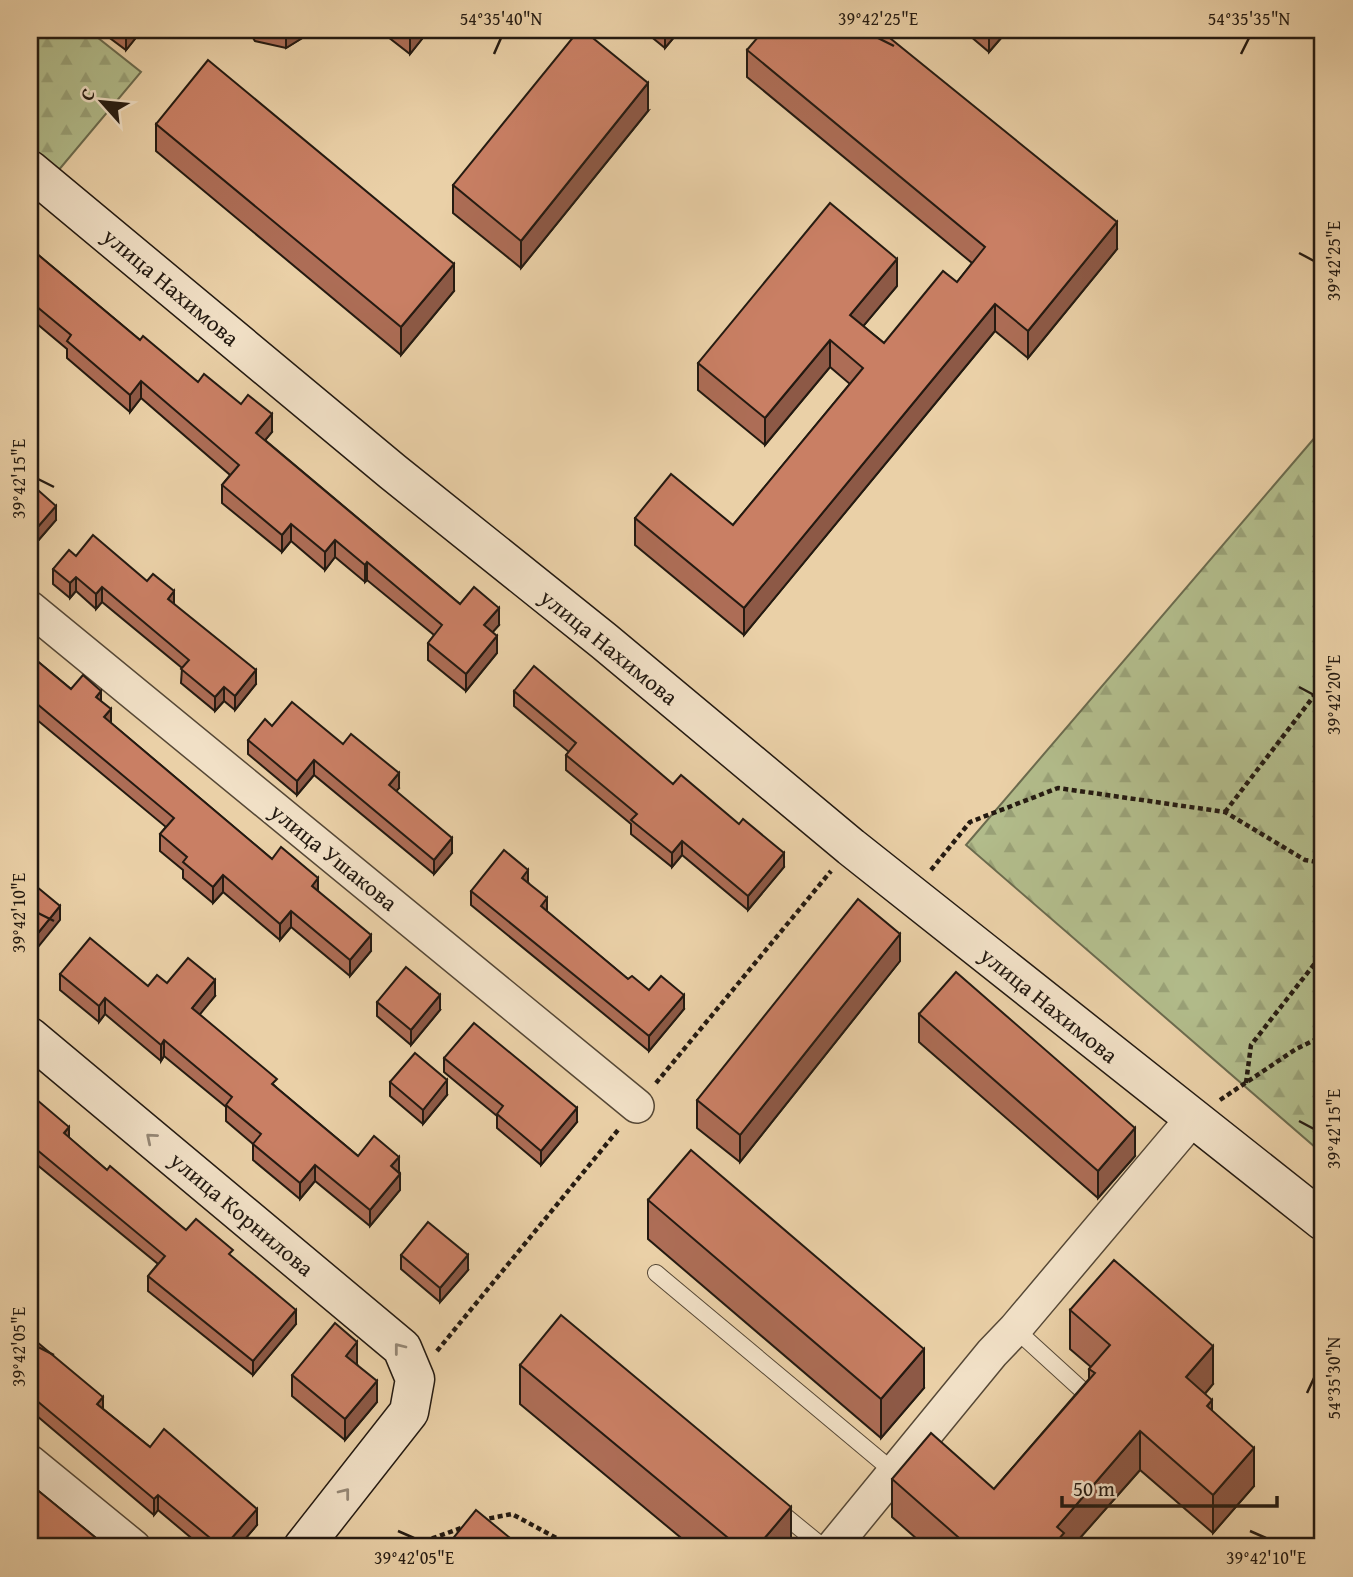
<svg xmlns="http://www.w3.org/2000/svg" width="1353" height="1577" font-family="'Gentium Book Plus',serif">
	<defs>
		<pattern id="forest-firs" width="22" height="20" patternUnits="userSpaceOnUse" patternTransform="scale(1.75)"><rect width="22" height="20" fill="#b2bc8b"/><path d="M5 1l3.5 6h-7zM16 11l3.5 6h-7z" fill="#99a177"/></pattern>
	</defs>
	<rect width="100%" height="100%" fill="#ead0a7"/>
	<filter id="stains"><feTurbulence type="fractalNoise" baseFrequency=".00286" numOctaves="4"/><feColorMatrix values="0 0 0 0 .2 0 0 0 0 .09 0 0 0 0 .02 0 0 0 .5 -.17"/></filter>
	<radialGradient id="worn" r=".72"><stop offset=".6" stop-color="#630" stop-opacity="0"/><stop offset="1" stop-color="#630" stop-opacity=".3"/></radialGradient>
	<g fill="url(#forest-firs)" stroke="#6b6b4e" stroke-width="2">
		<path d="M30 30H88L141 72 47 184 30 170Z"/>
		<path d="M1323 428V1154L966 845Z"/>
	</g>
	<g fill="none" stroke-linecap="round" stroke-linejoin="round">
		<defs>
			<g id="lane">
				<path d="M656 1273 894 1472"/>
				<path d="M1015 1329 1082 1390"/>
				<path d="M774 1507 823 1547"/>
			</g>
			<g id="street">
				<path d="M30 608 637 1106"/>
				<path d="M30 1462 134 1547"/>
				<path d="M833 1547 992 1353 1015 1329 1193 1118"/>
			</g>
			<g id="secondary">
				<path d="M30 170 393 472 604 641 851 847 1323 1221"/>
				<path d="M30 1037 402 1348 415 1379 409 1412 303 1547"/>
			</g>
		</defs>
		<use href="#lane" stroke="#564836" stroke-width="18"/>
		<use href="#street" stroke="#564836" stroke-width="36"/>
		<use href="#secondary" stroke="#241a11" stroke-width="41"/>
		<g stroke="#241a11" stroke-width="4.5" stroke-dasharray="5 3.5" stroke-linecap="butt">
			<path d="M1225 812 1323 684"/>
			<path d="M931 870 970 822 1058 788 1225 812 1305 860 1323 863"/>
			<path d="M656 1083 831 871"/>
			<path d="M1246 1083 1251 1045 1323 953"/>
			<path d="M1220 1100 1296 1049 1323 1036"/>
			<path d="M437 1351 618 1130"/>
			<path d="M481 1520 512 1514 573 1547"/>
			<path d="M263 1547 270 1539"/>
			<path d="M408 1547 467 1526"/>
			<path d="M1231 1547 1232 1542"/>
		</g>
		<use href="#lane" stroke="#f1e0c6" stroke-width="16"/>
		<use href="#street" stroke="#f1e0c6" stroke-width="33"/>
		<use href="#secondary" stroke="#f1e0c6" stroke-width="38"/>
	</g>
	<g fill="#ad6d56" stroke="#241a11" stroke-width="2">
		<path d="M99 30H142L126 50Z"/>
		<path d="M248 30H312V32L286 48 255 41Z"/>
		<path d="M379 30H429L410 54Z"/>
		<path d="M643 30H680L665 48Z"/>
		<path d="M963 30H1008L989 52Z"/>
		<path d="M747 50 1117 249 1028 358 995 331 744 635 635 545V518L733 525 850 384 830 367 765 445 698 390V363L897 286 863 326 884 343 957 282 972 263 747 77Z"/>
		<path d="M648 111 521 268 453 213V185Z"/>
		<path d="M156 124 454 291 401 355 156 151Z"/>
		<path d="M30 248 140 340 198 382 272 432 265 440 460 604 499 625 492 632 497 653 466 691 428 660V643L434 635 367 580 365 582 335 557 325 570 291 541 282 552 222 503V485L230 475 141 398 130 412 67 358V349L30 318Z"/>
		<path d="M30 483 56 520 36 543 30 538Z"/>
		<path d="M76 556 174 604 256 684 235 710 224 701 215 711 181 683 182 668 102 602 96 609 76 591 70 598 53 584V569Z"/>
		<path d="M30 655 71 689 101 701 111 723 272 859 318 891 371 951 350 976 291 927 280 940 223 892 213 903 183 878V870L160 851V834L166 827 30 714Z"/>
		<path d="M514 691 673 784 784 867 748 910 682 855 672 867 631 834V824L566 770V755L569 752 514 706Z"/>
		<path d="M272 726 343 744 399 788 396 791 452 853 434 874 314 775 297 795 248 754V740Z"/>
		<path d="M528 882 547 912 628 979 684 1009 649 1051 471 905V891Z"/>
		<path d="M900 961 740 1162 697 1128V1100Z"/>
		<path d="M60 974 148 986 167 983 215 996 199 1014 277 1088 358 1156 399 1173 400 1190 370 1226 315 1181 300 1199 253 1160V1144L226 1121V1107L164 1056 161 1061 105 1014 99 1022 60 990Z"/>
		<path d="M377 1002 440 1010 411 1045 377 1016Z"/>
		<path d="M919 1014 1135 1156 1098 1198 919 1042Z"/>
		<path d="M444 1058 577 1122 541 1165 497 1128V1116L444 1072Z"/>
		<path d="M390 1082 447 1095 423 1124 390 1096Z"/>
		<path d="M30 1094 69 1138 107 1170 186 1230 233 1258 296 1324 253 1375 148 1291V1276L158 1264 30 1159Z"/>
		<path d="M648 1200 924 1388 881 1438 648 1239Z"/>
		<path d="M401 1255 468 1270 440 1302 401 1269Z"/>
		<path d="M1070 1310 1213 1384 1205 1394 1212 1411 1254 1486 1213 1533 1140 1470 1072 1547H926L892 1517V1479L994 1489 1089 1379V1369L1091 1367 1070 1349Z"/>
		<path d="M30 1329 34 1340 103 1409 150 1447 257 1525 238 1547H202L158 1510 154 1515 30 1410Z"/>
		<path d="M357 1363V1364L377 1402 345 1440 292 1396V1375Z"/>
		<path d="M520 1365 791 1546 790 1547H692L520 1404Z"/>
		<path d="M30 1484 107 1547H30Z"/>
	</g>
	<g fill="#8d5946" stroke="#241a11" stroke-width="2">
		<path d="M126 30H142L126 50Z"/>
		<path d="M286 30H312V32L286 48Z"/>
		<path d="M410 30H429L410 54Z"/>
		<path d="M665 30H680L665 48Z"/>
		<path d="M989 30H1008L989 52Z"/>
		<path d="M648 83V111L521 268V241Z"/>
		<path d="M1117 222V249L1028 358V331Z"/>
		<path d="M897 259V286L850 342V315Z"/>
		<path d="M454 264V291L401 355V327Z"/>
		<path d="M995 304V331L744 635V608Z"/>
		<path d="M830 340V367L765 445V418Z"/>
		<path d="M141 381V398L130 412V395Z"/>
		<path d="M272 414V432L256 451V433Z"/>
		<path d="M56 506V520L36 543V529Z"/>
		<path d="M291 524V541L282 552V535Z"/>
		<path d="M335 540V557L325 570V552Z"/>
		<path d="M367 562V580L365 582V565Z"/>
		<path d="M76 577V591L70 598V583Z"/>
		<path d="M102 587V602L96 609V594Z"/>
		<path d="M174 591V606L168 599Z"/>
		<path d="M499 608V625L484 642V625Z"/>
		<path d="M497 636V653L466 691V674Z"/>
		<path d="M256 670V684L235 710V696Z"/>
		<path d="M224 687V701L215 711V697Z"/>
		<path d="M101 691V707L96 697Z"/>
		<path d="M111 709V725L104 717Z"/>
		<path d="M314 760V775L297 795V781Z"/>
		<path d="M399 773V788L389 800V785Z"/>
		<path d="M452 838V853L434 874V860Z"/>
		<path d="M682 841V855L672 867V853Z"/>
		<path d="M784 853V867L748 910V896Z"/>
		<path d="M528 870V885L522 878Z"/>
		<path d="M223 875V892L213 903V887Z"/>
		<path d="M318 878V894L312 886Z"/>
		<path d="M547 898V913L541 906Z"/>
		<path d="M60 906V920L30 957V943Z"/>
		<path d="M291 911V927L280 940V924Z"/>
		<path d="M900 934V961L740 1162V1135Z"/>
		<path d="M371 935V951L350 976V960Z"/>
		<path d="M215 980V996L192 1024V1008Z"/>
		<path d="M440 995V1010L411 1045V1030Z"/>
		<path d="M684 995V1009L649 1051V1036Z"/>
		<path d="M105 998V1014L99 1022V1006Z"/>
		<path d="M164 1040V1056L161 1061V1045Z"/>
		<path d="M447 1080V1095L423 1124V1110Z"/>
		<path d="M577 1108V1122L541 1165V1151Z"/>
		<path d="M69 1127V1141L64 1133Z"/>
		<path d="M1135 1128V1156L1098 1198V1171Z"/>
		<path d="M399 1157V1173L391 1166Z"/>
		<path d="M315 1165V1181L300 1199V1183Z"/>
		<path d="M400 1174V1190L370 1226V1210Z"/>
		<path d="M468 1255V1270L440 1302V1288Z"/>
		<path d="M296 1310V1324L253 1375V1361Z"/>
		<path d="M357 1342V1363L346 1377V1356Z"/>
		<path d="M1213 1346V1384L1186 1416V1377Z"/>
		<path d="M924 1349V1388L881 1438V1399Z"/>
		<path d="M377 1381V1402L345 1440V1419Z"/>
		<path d="M103 1397V1412L97 1404Z"/>
		<path d="M1212 1400V1439L1207 1406Z"/>
		<path d="M1140 1431V1470L1072 1547H1052L1057 1527Z"/>
		<path d="M1254 1448V1486L1213 1533V1495Z"/>
		<path d="M158 1495V1510L154 1515V1499Z"/>
		<path d="M791 1507V1546L790 1547H757Z"/>
		<path d="M257 1509V1525L238 1547H224Z"/>
	</g>
	<g fill="#c97f64" stroke="#241a11" stroke-width="2">
		<path d="M579 30H583L648 83 521 241 453 185Z"/>
		<path d="M764 30H880L1117 222 1028 331 995 304 744 608 635 518 671 474 733 525 863 368 830 340 765 418 698 363 830 203 897 259 850 315 884 343 943 271 957 282 985 247 747 50Z"/>
		<path d="M208 60 454 264 401 327 156 124Z"/>
		<path d="M30 248 140 340 143 336 198 382 204 374 241 404 248 395 272 414 256 433 460 604 474 587 499 608 484 625 497 636 466 674 428 643 442 625 367 562 365 565 335 540 325 552 291 524 282 535 222 485 239 465 141 381 130 395 67 341 71 335 30 301Z"/>
		<path d="M30 483 56 506 36 529 30 523Z"/>
		<path d="M93 535 147 581 153 574 174 591 168 599 256 670 235 696 224 687 215 697 181 669 189 660 102 587 96 594 76 577 70 583 53 569 69 550 76 556Z"/>
		<path d="M30 655 71 689 83 675 101 691 96 697 111 709 104 717 272 859 281 847 318 878 312 886 371 935 350 960 291 911 280 924 223 875 213 887 183 862 187 857 160 834 174 818 30 698Z"/>
		<path d="M534 666 673 784 681 775 739 824 743 819 784 853 748 896 682 841 672 853 631 820 637 814 566 755 576 743 514 691Z"/>
		<path d="M292 702 343 744 351 734 399 773 389 785 452 838 434 860 314 760 297 781 248 740 265 719 272 726Z"/>
		<path d="M504 850 528 870 522 878 547 898 541 906 628 979 632 976 649 990 661 976 684 995 649 1036 471 891Z"/>
		<path d="M31 882 60 906 30 943V884Z"/>
		<path d="M858 899 900 934 740 1135 697 1100Z"/>
		<path d="M90 938 148 986 157 975 167 983 188 958 215 980 192 1008 277 1079 272 1084 358 1156 374 1136 399 1157 391 1166 400 1174 370 1210 315 1165 300 1183 253 1144 261 1134 226 1105 232 1097 164 1040 161 1045 105 998 99 1006 60 974Z"/>
		<path d="M406 967 440 995 411 1030 377 1002Z"/>
		<path d="M956 972 1135 1128 1098 1171 919 1014Z"/>
		<path d="M474 1023 577 1108 541 1151 497 1114 503 1106 444 1058Z"/>
		<path d="M415 1053 447 1080 423 1110 390 1082Z"/>
		<path d="M30 1094 69 1127 64 1133 107 1170 110 1166 186 1230 196 1219 233 1250 229 1254 296 1310 253 1361 148 1276 165 1256 30 1144Z"/>
		<path d="M691 1150 924 1349 881 1399 648 1200Z"/>
		<path d="M428 1222 468 1255 440 1288 401 1255Z"/>
		<path d="M1114 1260 1213 1346 1186 1377 1212 1400 1207 1406 1254 1448 1213 1495 1140 1431 1057 1527 1064 1533 1052 1547H963L966 1544 892 1479 931 1433 994 1489 1095 1373 1089 1369 1110 1345 1070 1310Z"/>
		<path d="M561 1315 791 1507 757 1547H739L520 1365Z"/>
		<path d="M335 1323 357 1342 346 1356 377 1381 345 1419 292 1375Z"/>
		<path d="M30 1329 34 1333 31 1337 103 1397 97 1404 150 1447 164 1429 257 1509 224 1547H221L158 1495 154 1499 30 1395Z"/>
		<path d="M30 1484 107 1547H30L36 1539 30 1534Z"/>
		<path d="M476 1510 521 1547H446Z"/>
	</g>
	<defs><path id="oneway-chevron" d="M-2-3.5L2.5 0L-2 3.5" fill="none" stroke-width="1.6" stroke-linecap="round" stroke-linejoin="round" transform="scale(1.75)"/></defs>
	<g stroke="#958775">
		<use href="#oneway-chevron" transform="translate(151 1138) rotate(-140)"/>
		<use href="#oneway-chevron" transform="translate(399 1348) rotate(-128)"/>
		<use href="#oneway-chevron" transform="translate(345 1493) rotate(-52)"/>
	</g>
	<path fill="none" stroke="#241a11" stroke-width="2.5" d="M878 38 894 46M494 54 501 38M1241 54 1249 38M1299 253 1314 261M38 479 54 487M1299 687 1314 695M38 913 54 921M1299 1121 1314 1129M38 1347 54 1355M1307 1393 1314 1378M398 1531 414 1538M1250 1531 1266 1538"/>
	<g text-anchor="middle" stroke-width="5" stroke-linejoin="round" paint-order="stroke">
		<g font-size="23" fill="#241a11" stroke="#f1e0c6">
			<text transform="translate(171 287) rotate(40)" y="8">улица Нахимова</text>
			<text transform="translate(609 647) rotate(39)" y="8">улица Нахимова</text>
			<text transform="translate(334 857) rotate(39)" y="8">улица Ушакова</text>
			<text transform="translate(1049 1005) rotate(39)" y="8">улица Нахимова</text>
			<text transform="translate(242 1214) rotate(40)" y="8">улица Корнилова</text>
		</g>
	</g>
	<rect width="1353" height="1577" fill="none" stroke="#ead0a7" stroke-width="77"/>
	<g transform="translate(102 102) rotate(297)" stroke="#f1e0c6" stroke-width="5" paint-order="stroke">
	<path d="M0-5L12 26L0 18L-12 26Z" fill="#241a11"/>
	<text y="-10" font-size="19" font-weight="bold" text-anchor="middle" fill="#241a11">С</text>
	</g>
	<path d="M1062 1496v10h215v-10" fill="none" stroke="#241a11" stroke-width="3.5"/>
	<text x="1073" y="1496" font-size="21" fill="#241a11" stroke="#f1e0c6" stroke-width="5" paint-order="stroke">50 m</text>
	<rect x="38" y="38" width="1276" height="1500" fill="none" stroke="#241a11" stroke-width="2.5"/>
	<g font-size="18" text-anchor="middle" fill="#241a11">
		<text x="501" y="25">54°35'40"N</text>
		<text x="878" y="25">39°42'25"E</text>
		<text x="1249" y="25">54°35'35"N</text>
		<text transform="translate(1334 261) rotate(-90)" y="6">39°42'25"E</text>
		<text transform="translate(19 479) rotate(-90)" y="6">39°42'15"E</text>
		<text transform="translate(1334 695) rotate(-90)" y="6">39°42'20"E</text>
		<text transform="translate(19 913) rotate(-90)" y="6">39°42'10"E</text>
		<text transform="translate(1334 1129) rotate(-90)" y="6">39°42'15"E</text>
		<text transform="translate(19 1347) rotate(-90)" y="6">39°42'05"E</text>
		<text transform="translate(1334 1378) rotate(-90)" y="6">54°35'30"N</text>
		<text x="414" y="1564">39°42'05"E</text>
		<text x="1266" y="1564">39°42'10"E</text>
	</g>
	<rect width="100%" height="100%" filter="url(#stains)"/>
	<rect width="100%" height="100%" fill="url(#worn)"/>
</svg>
